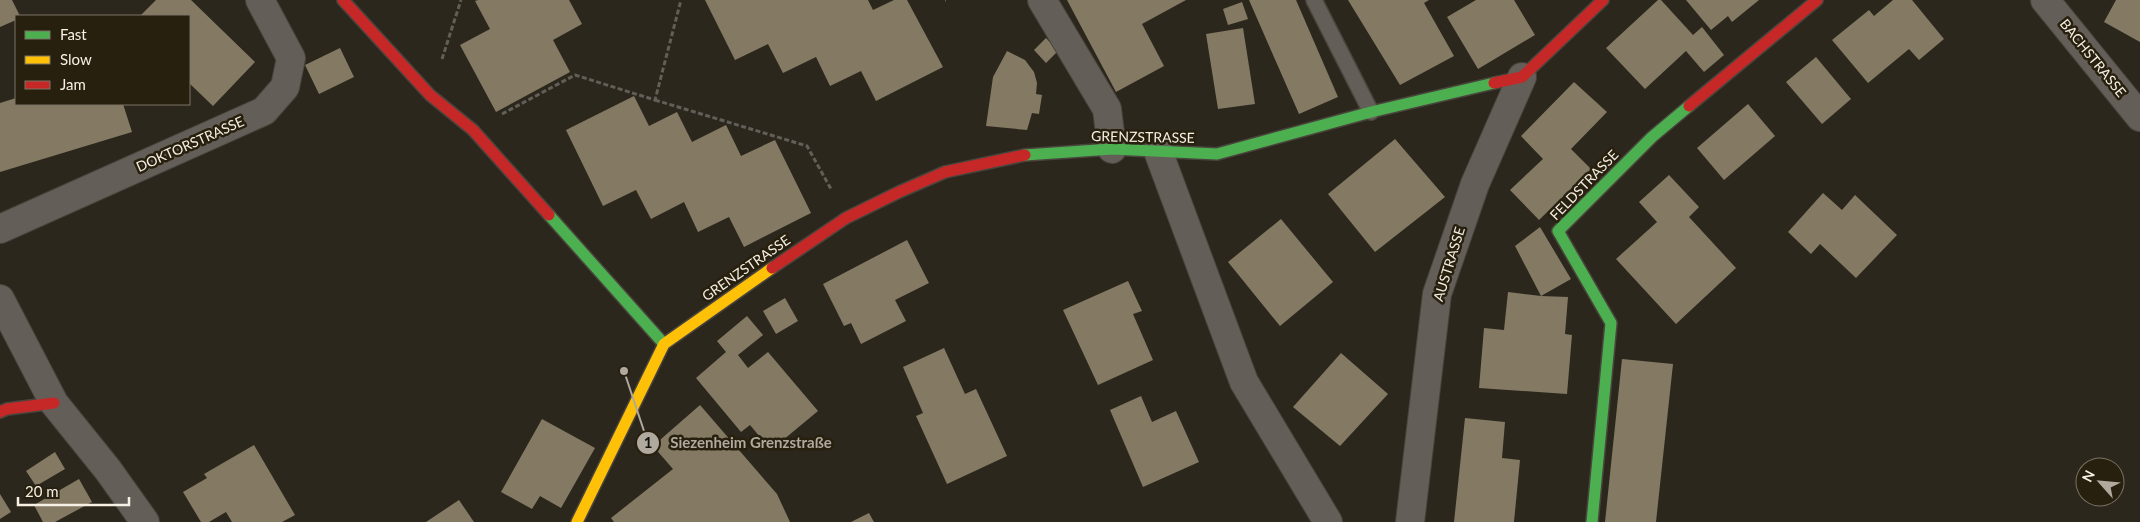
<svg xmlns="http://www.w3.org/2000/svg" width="2140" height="522" font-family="Lato,sans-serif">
	<rect width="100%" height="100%" fill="#2c271d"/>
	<g fill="#847a63">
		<path d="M0 0H12L20 16H16V20L0 27Z"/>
		<path d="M156 0H191L255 62 213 106 189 83V16H140Z"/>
		<path d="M478 0H569L582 24 553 40 570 72 496 112 460 45 490 29 475 1Z"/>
		<path d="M705 0H868L873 10 894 0H907L943 67 876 101 861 71 830 86 816 57 783 73 768 44 735 60Z"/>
		<path d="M1067 0H1186L1142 24 1164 66 1116 92Z"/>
		<path d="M1249 0H1296L1338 97 1299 114Z"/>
		<path d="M1348 0H1429L1424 3 1454 56 1400 85Z"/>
		<path d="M1476 0H1514L1535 35 1478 69 1447 17Z"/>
		<path d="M1658 0H1661L1693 35 1702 27 1724 55 1704 72 1686 51 1645 89 1606 48Z"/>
		<path d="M1686 0H1759L1732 22 1728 16 1711 30Z"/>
		<path d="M1893 0H1912L1944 39 1919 60 1909 49 1868 83 1832 40 1869 10 1874 16Z"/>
		<path d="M2116 0H2140V42L2104 22Z"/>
		<path d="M1242 2 1248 19 1228 25 1223 9Z"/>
		<path d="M1243 28 1255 104 1218 109 1206 34Z"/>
		<path d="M1046 38 1058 51 1046 63 1034 50Z"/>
		<path d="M340 48 354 77 319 94 305 65Z"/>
		<path d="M1007 51 1025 60 1034 72 1037 83 1036 94 1042 95 1039 114 1032 113 1027 130 986 126 993 77Z"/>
		<path d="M1816 57 1851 99 1822 124 1786 82Z"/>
		<path d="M1574 82 1607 112 1571 149 1591 169 1539 220 1510 190 1543 159 1521 136Z"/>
		<path d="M634 96 649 126 677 112 692 142 726 125 741 156 775 140 811 213 744 247 729 217 698 232 684 202 651 219 636 190 603 206 566 130Z"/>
		<path d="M16 98V104H123L132 132 0 172V103Z"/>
		<path d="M1748 104 1775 136 1724 180 1697 148Z"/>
		<path d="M1395 139 1445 197 1375 252 1328 194Z"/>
		<path d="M1669 175 1699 207 1689 217 1736 268 1676 324 1616 259 1657 222 1639 202Z"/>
		<path d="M1823 193 1842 210 1855 195 1897 235 1856 278 1820 244 1811 254 1788 232Z"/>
		<path d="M1281 219 1333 282 1280 326 1228 262Z"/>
		<path d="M1540 227 1571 279 1541 296 1568 297 1565 334 1572 335 1567 394 1479 388 1484 328 1504 330 1508 292 1541 296 1515 246Z"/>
		<path d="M907 240 929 283 895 300 906 321 861 344 851 323 844 326 823 284Z"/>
		<path d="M1128 281 1142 311 1133 314 1153 360 1098 385 1063 310Z"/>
		<path d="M785 298 798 321 776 334 763 311Z"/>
		<path d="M747 316 763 335 738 355 748 368 768 352 818 411 771 450 750 425 741 432 696 378 726 352 717 341Z"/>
		<path d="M944 348 965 394 976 389 1007 456 947 484 916 416 923 413 903 367Z"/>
		<path d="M1341 353 1388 394 1340 446 1293 407Z"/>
		<path d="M1622 359 1673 364 1656 522H1605Z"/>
		<path d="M1141 396 1152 422 1176 411 1199 462 1143 487 1110 410Z"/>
		<path d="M700 405 777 494 790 522H614L611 518 673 469 653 446Z"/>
		<path d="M1465 418 1505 422 1502 458 1520 460 1514 522H1454Z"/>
		<path d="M542 419 595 448 561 508 540 496 532 509 501 492Z"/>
		<path d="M254 445 295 515 282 522H232L226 512 209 522H201L183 492 207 478 204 474Z"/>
		<path d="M55 452 65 469 36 486 26 471Z"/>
		<path d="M79 479 92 502 55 522H43L34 505Z"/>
		<path d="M0 494 11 512 0 519Z"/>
		<path d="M459 500 474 522H426Z"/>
		<path d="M869 513 874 522H851Z"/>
	</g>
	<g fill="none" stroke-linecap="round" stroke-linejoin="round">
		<defs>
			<path id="lane" d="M1314 0 1371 112"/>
			<g id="street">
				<path d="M1042 0 1107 109 1112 149"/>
				<path d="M2045 0 2140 117"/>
				<path d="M1158 151 1244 382 1328 522"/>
				<path d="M0 229 264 111 285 87 291 58 260 0"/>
				<path d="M0 299 54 403 108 470 145 522"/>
				<path d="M1410 522 1437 294 1475 184 1522 77"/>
			</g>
			<g id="fast">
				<path d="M1025 155 1112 149 1217 154 1371 112 1494 83"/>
				<path d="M549 215 664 344"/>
				<path d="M1592 522 1611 323 1558 231 1652 137 1689 106"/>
			</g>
			<path id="slow" d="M577 522 664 344 772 268"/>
			<g id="jam">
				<path d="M343 0 430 95 473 130 549 215"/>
				<path d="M1494 83 1522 77 1603 0"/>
				<path d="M1689 106 1817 0"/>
				<path d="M772 268 846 218 899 192 945 172 1025 155"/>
				<path d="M0 412 7 409 54 403"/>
			</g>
		</defs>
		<use href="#lane" stroke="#49453d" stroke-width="18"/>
		<use href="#street" stroke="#49453d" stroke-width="30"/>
		<use href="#fast" stroke="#49453d" stroke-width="14"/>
		<use href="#slow" stroke="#49453d" stroke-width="14"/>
		<use href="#jam" stroke="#49453d" stroke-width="14"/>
		<g stroke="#625e58" stroke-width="3" stroke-dasharray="5 2.5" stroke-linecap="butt">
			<path d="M945 0H946"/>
			<path d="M442 59 461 0"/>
			<path d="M655 100 807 146 831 189"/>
			<path d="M502 114 575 75 655 100 681 0"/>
		</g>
		<use href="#lane" stroke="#635f58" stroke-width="15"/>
		<use href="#street" stroke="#635f58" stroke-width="28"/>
		<use href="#fast" stroke="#4caf50" stroke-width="11"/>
		<use href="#slow" stroke="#ffc107" stroke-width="11"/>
		<use href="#jam" stroke="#c62828" stroke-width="11"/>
	</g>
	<g text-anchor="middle" stroke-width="5" stroke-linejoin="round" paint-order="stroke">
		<g font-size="14" fill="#f5efe4" stroke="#28200e">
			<text transform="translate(2093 58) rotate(51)" y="5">BACHSTRASSE</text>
			<text transform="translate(1143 137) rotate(1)" y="5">GRENZSTRASSE</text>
			<text transform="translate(190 144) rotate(-24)" y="5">DOKTORSTRASSE</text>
			<text transform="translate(1584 185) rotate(-46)" y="5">FELDSTRASSE</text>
			<text transform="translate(1449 264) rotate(-73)" y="5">AUSTRASSE</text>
			<text transform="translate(746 268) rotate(-35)" y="5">GRENZSTRASSE</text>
		</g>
	</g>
	<path fill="none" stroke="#afa99e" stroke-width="2" d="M624 371L648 443"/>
	<g fill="#afa99e" stroke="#28200e" stroke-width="2">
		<circle cx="624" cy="371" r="5"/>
		<circle cx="648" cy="443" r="12"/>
	</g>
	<g font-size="15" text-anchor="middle" font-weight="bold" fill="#111">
		<text x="648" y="448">1</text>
	</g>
	<g font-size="15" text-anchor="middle" font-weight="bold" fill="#afa99e" stroke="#28200e" stroke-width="5" stroke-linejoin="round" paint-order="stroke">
		<text x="751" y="448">Siezenheim Grenzstraße</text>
	</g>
	<rect x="15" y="15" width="175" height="90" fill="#28200e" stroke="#7a7364"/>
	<rect x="25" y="31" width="25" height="8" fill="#4caf50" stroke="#7a7364"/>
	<text x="60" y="40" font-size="15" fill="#f5efe4">Fast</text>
	<rect x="25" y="56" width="25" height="8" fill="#ffc107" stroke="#7a7364"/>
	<text x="60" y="65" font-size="15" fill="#f5efe4">Slow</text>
	<rect x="25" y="81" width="25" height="8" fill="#c62828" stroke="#7a7364"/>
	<text x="60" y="90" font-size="15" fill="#f5efe4">Jam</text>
	<g transform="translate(2100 482) rotate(297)"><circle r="24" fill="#28200e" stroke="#7a7364"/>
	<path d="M0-4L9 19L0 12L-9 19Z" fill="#afa99e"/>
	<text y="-8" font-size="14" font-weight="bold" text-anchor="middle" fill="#f5efe4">N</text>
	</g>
	<path d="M18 497v8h111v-8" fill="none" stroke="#f5efe4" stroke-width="2.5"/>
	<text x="25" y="497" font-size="15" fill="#f5efe4" stroke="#28200e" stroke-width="4" paint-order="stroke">20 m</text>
</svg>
